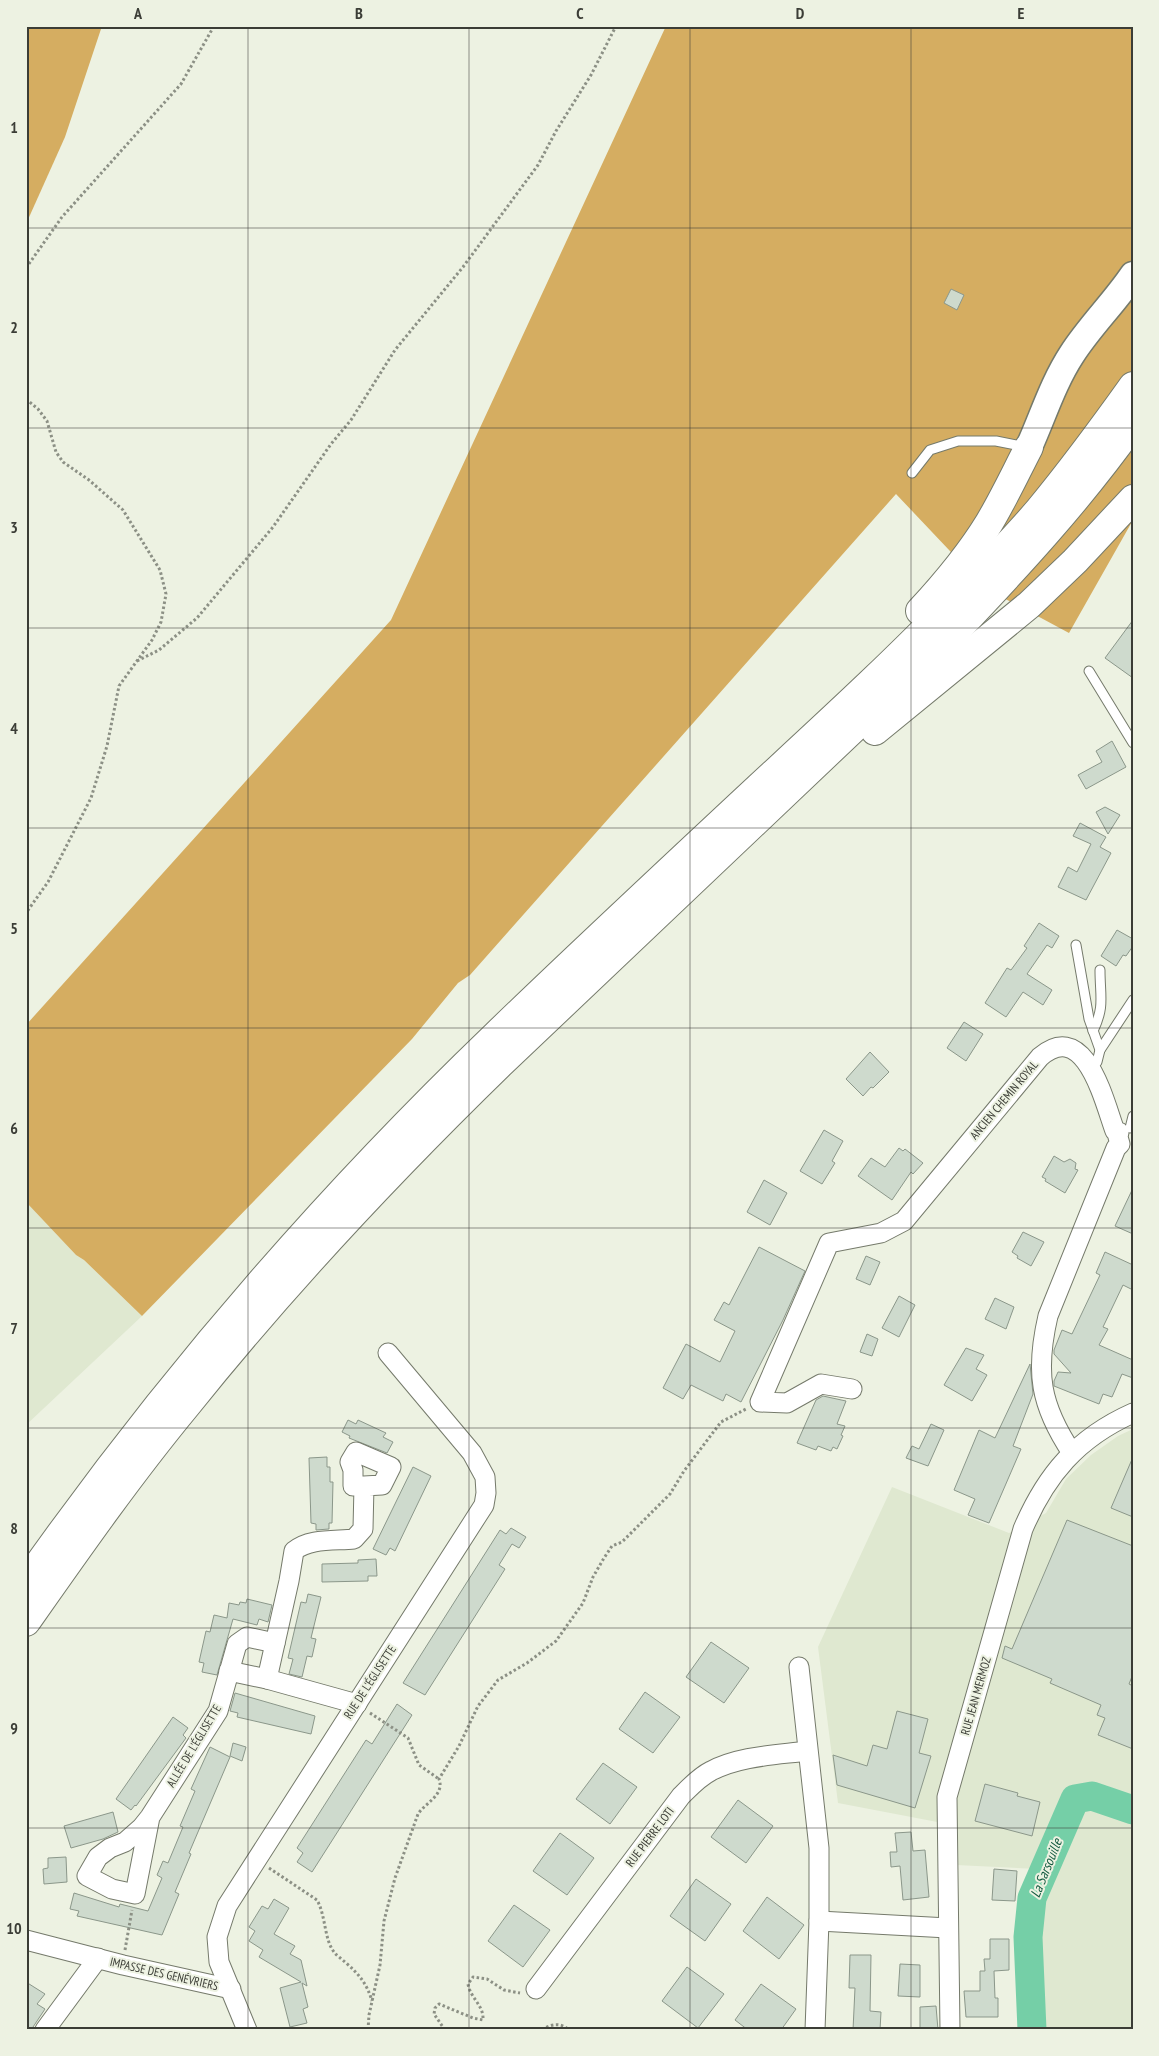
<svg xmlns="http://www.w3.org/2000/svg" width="1159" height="2056" font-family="'PT Sans Narrow',sans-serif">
	<rect width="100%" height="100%" fill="#edf2e2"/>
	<g fill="#dfe8d0">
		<path d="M26 1202 76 1255 84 1260 142 1316 26 1425Z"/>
		<path d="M1133 1429V2030H1032L1027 1955 1038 1869 956 1865 953 1825 838 1803 818 1647 892 1487 1009 1533 1046 1513 1066 1479 1091 1455 1118 1436Z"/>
	</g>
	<g fill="#d5ad61">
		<path d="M26 26H102L65 137 26 224Z"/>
		<path d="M666 26H1133V520L1069 633 985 588 896 494 470 975 458 983 412 1039 142 1316 84 1260 76 1255 26 1202V1025L391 620Z"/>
	</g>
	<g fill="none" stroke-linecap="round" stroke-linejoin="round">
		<path stroke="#75cfa7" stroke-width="29" d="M1032 2030 1028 1937 1032 1898 1075 1799 1092 1796 1133 1810"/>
	</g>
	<g fill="#cedacd" stroke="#8b978a">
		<path d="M951 289 964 295 957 310 944 303Z"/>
		<path d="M1133 620V678L1105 658Z"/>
		<path d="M1112 741 1126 767 1086 789 1078 775 1102 762 1096 751Z"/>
		<path d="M1105 807 1120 815 1108 834 1096 812Z"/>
		<path d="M1080 823 1106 837 1100 847 1111 853 1086 900 1058 887 1068 867 1077 872 1091 844 1073 836Z"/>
		<path d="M1039 923 1059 936 1052 948 1047 945 1027 974 1052 990 1043 1005 1023 992 1006 1017 985 1003 1007 968 1011 970 1027 948 1024 946Z"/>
		<path d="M1117 930 1133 939V946L1126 956 1123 955 1116 966 1101 956Z"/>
		<path d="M964 1022 983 1034 966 1061 947 1048Z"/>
		<path d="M870 1052 889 1072 873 1088 871 1087 863 1096 846 1079Z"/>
		<path d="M824 1130 843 1141 832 1161 835 1163 822 1184 800 1171Z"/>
		<path d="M899 1148 903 1151 905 1149 923 1163 913 1174 911 1172 892 1200 858 1176 871 1158 885 1167Z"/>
		<path d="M1054 1156 1064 1162 1070 1159 1076 1163 1075 1169 1078 1170 1065 1193 1045 1181 1046 1179 1042 1177Z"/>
		<path d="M764 1180 787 1193 770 1225 747 1212Z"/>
		<path d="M1133 1188V1234L1115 1226Z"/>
		<path d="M1023 1232 1044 1242 1031 1266 1017 1258 1018 1256 1012 1252Z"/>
		<path d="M759 1247 805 1271 783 1320 741 1402 726 1394 723 1401 691 1385 683 1399 663 1388 686 1344 720 1362 735 1331 714 1320 724 1302 729 1305Z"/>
		<path d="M1105 1252 1133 1265V1290L1123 1285 1103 1327 1108 1329 1099 1345 1133 1360V1378L1122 1374 1112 1397 1103 1394 1099 1404 1054 1386V1381L1058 1372 1071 1373 1054 1354V1350L1062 1330 1072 1334 1100 1275 1096 1273Z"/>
		<path d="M866 1256 880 1262 870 1285 856 1279Z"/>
		<path d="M899 1296 915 1305 899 1337 882 1328Z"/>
		<path d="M995 1298 1014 1307 1006 1329 985 1319Z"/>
		<path d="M867 1334 878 1339 872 1356 860 1352Z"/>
		<path d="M966 1348 984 1355 976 1369 987 1375 972 1401 944 1385Z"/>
		<path d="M1030 1364 1033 1394 1013 1446 1021 1449 989 1523 968 1515 975 1499 954 1490 979 1430 995 1438Z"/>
		<path d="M823 1396 846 1401 837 1424 845 1426 841 1435 843 1436 837 1449 833 1447 831 1451 818 1446 816 1450 797 1443 816 1400Z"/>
		<path d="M348 1420 356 1424 358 1420 386 1433 383 1437 393 1442 387 1453 349 1438 350 1436 342 1432Z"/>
		<path d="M931 1424 944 1430 928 1466 906 1458 912 1446 919 1449Z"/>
		<path d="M327 1457V1467H330V1482H333L332 1523H329V1529L316 1530V1524L311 1523 309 1458Z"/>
		<path d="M1133 1457V1517L1111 1508Z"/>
		<path d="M413 1467 431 1476 395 1551 390 1548 386 1555 373 1549Z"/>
		<path d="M1067 1520 1133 1546V1674L1129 1684 1133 1686V1749L1098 1735 1105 1718 1097 1715 1101 1705 1050 1683 1052 1679 1002 1658 1005 1646 1012 1649Z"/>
		<path d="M511 1528 526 1537 519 1548 512 1544 499 1565 505 1569 425 1695 403 1683 500 1530 506 1534Z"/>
		<path d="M376 1559 377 1576H368V1581L322 1582V1564L358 1563V1560Z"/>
		<path d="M308 1594 321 1597 311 1638 316 1639 312 1657 307 1656 302 1677 289 1674 293 1659 288 1658 301 1602 306 1603Z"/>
		<path d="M247 1599 272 1605 268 1622 259 1619 257 1625 233 1619 217 1675 202 1672 204 1663 199 1662 206 1631 210 1632 214 1615 227 1618 229 1603 239 1605 240 1602 246 1603Z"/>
		<path d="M711 1642 749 1668 724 1703 686 1677Z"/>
		<path d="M645 1692 680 1717 653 1753 619 1729Z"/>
		<path d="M235 1693 315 1716 311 1734 237 1717 238 1713 230 1711Z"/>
		<path d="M397 1704 412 1715 312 1872 297 1862 303 1853 297 1848 366 1740 372 1744Z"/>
		<path d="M897 1711 928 1719 919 1753 931 1756 915 1808 837 1785 833 1755 867 1766 873 1745 887 1749Z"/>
		<path d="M173 1717 188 1728 183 1735 186 1738 136 1806 135 1805 131 1810 116 1799Z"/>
		<path d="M233 1743 246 1747 242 1761 230 1756Z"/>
		<path d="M210 1747 230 1757 189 1853 191 1854 175 1892 179 1894 162 1935 77 1916 79 1911 70 1909 74 1893 119 1907 120 1904 148 1911 162 1878 157 1875 163 1861 168 1863 183 1827 180 1826 195 1791 191 1789Z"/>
		<path d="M603 1763 637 1787 610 1824 576 1799Z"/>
		<path d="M985 1784 1018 1793 1017 1796 1040 1802 1032 1836 975 1821Z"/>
		<path d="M738 1800 773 1826 746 1863 711 1837Z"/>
		<path d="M113 1812 118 1832 103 1839 71 1848 64 1826Z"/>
		<path d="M911 1832 913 1851 925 1850 929 1897 903 1900 900 1866 891 1867 890 1852H897L895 1833Z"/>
		<path d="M560 1833 594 1858 567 1895 533 1871Z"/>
		<path d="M66 1857 67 1882 44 1884 43 1869 48 1868V1858Z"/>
		<path d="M994 1869 1017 1871 1015 1901 992 1900Z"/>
		<path d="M696 1879 731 1904 705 1941 670 1916Z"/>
		<path d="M767 1897 804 1925 779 1959 743 1931Z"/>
		<path d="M274 1899 289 1908 274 1934 295 1946 290 1954 301 1960 307 1986 302 1983 308 2007 303 2009 307 2023 290 2027 280 1988 301 1982 259 1957 263 1950 249 1941 255 1931 249 1927 262 1906 268 1909Z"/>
		<path d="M514 1905 550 1930 523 1967 488 1941Z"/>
		<path d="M990 1939H1009V1970L994 1971 995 1998H998V2017H966L964 1991H980V1971H985L984 1959H990Z"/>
		<path d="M850 1955H871L870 2011 881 2012 880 2030H853L855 1988H849Z"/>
		<path d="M900 1964 920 1965V1997L898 1996Z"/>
		<path d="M687 1967 724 1994 698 2028 662 2001Z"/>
		<path d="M26 1982 45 1994 37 2004 45 2009 31 2030H26Z"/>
		<path d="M761 1984 796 2009 781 2030H748L735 2020Z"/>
		<path d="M936 2006 938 2030H920V2007Z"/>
	</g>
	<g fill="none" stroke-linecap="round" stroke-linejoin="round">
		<defs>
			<g id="service">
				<path d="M912 473 930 450 958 441H996L1026 447"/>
				<path d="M1089 671 1133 743"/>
				<path d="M1076 945 1089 1019 1100 1050"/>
				<path d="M1093 1031C1105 1006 1100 997 1100 970"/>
				<path d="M1090 1067 1097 1062 1100 1050 1133 1000"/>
				<path d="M1130 1128 1133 1116"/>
			</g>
			<g id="minor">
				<path d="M852 1389 821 1384 787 1403 760 1402 829 1243 881 1233 904 1221 1040 1057C1085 1018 1104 1101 1115 1131L1119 1132 1118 1137 1120 1144 1116 1148 1048 1316C1035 1372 1040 1405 1072 1453"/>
				<path d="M799 1667 819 1848V1921L815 2030"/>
				<path d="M229 1671 267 1679 357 1704"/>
				<path d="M267 1679 289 1581 294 1551C309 1538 335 1541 354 1539L363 1529 364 1486H353V1470L350 1462 356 1452 391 1467 382 1485 364 1486"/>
				<path d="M150 1817 135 1894 112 1889 87 1876 98 1857 110 1848 125 1842 142 1827 150 1817 218 1711 237 1644 247 1637 275 1643"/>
				<path d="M819 1921 948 1928"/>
				<path d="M26 1940 123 1965 231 1989"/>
				<path d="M536 1989 681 1796C690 1787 699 1777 711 1771 739 1756 776 1755 807 1751"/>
				<path d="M45 2030 98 1958"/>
				<path d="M247 2030 219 1962 217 1937 227 1906 484 1505 486 1493 485 1477 472 1453 388 1353"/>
				<path d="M950 2030 947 1797 1023 1529C1046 1475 1077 1438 1133 1413"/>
			</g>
			<path id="secondary" d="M1029 447C1043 416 1053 383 1072 354 1090 326 1114 303 1133 275"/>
			<g id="motorway">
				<path d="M920 611C945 584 970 554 989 523 1004 498 1016 472 1029 447"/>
				<path d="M875 731 1029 605 1075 561 1133 499"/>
				<path d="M26 1582C165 1385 322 1202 496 1035 583 951 671 869 759 787 827 724 896 661 960 594 987 567 1014 539 1039 510 1072 470 1103 428 1133 386"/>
				<path d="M26 1622C78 1548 129 1475 186 1406 283 1285 389 1172 500 1064L952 635C1016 568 1079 500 1133 424"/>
			</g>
		</defs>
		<use href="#service" stroke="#757a6b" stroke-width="11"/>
		<use href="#minor" stroke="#757a6b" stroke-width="21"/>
		<use href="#secondary" stroke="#757a6b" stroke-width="29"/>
		<use href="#motorway" stroke="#757a6b" stroke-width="30"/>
		<g stroke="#8c9085" stroke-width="3" stroke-dasharray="2.5 2.5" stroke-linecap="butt">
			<path d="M26 268 62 217 181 84 214 26"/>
			<path d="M26 399 38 409 47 421 56 452 63 462 89 480 123 510 160 570 166 594 161 622 152 640 119 686 107 746 91 798 48 882 26 913"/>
			<path d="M137 661 159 650 197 618 273 527 331 444 351 420 395 350 463 267 538 165 556 131 591 75 616 26"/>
			<path d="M370 1713 408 1738 419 1765 439 1779"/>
			<path d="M269 1868 317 1900C326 1916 324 1939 334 1952 337 1956 342 1959 346 1963 359 1974 367 1984 372 2001"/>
			<path d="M125 1950 132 1910"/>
			<path d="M368 2030 369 2015 380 1965 384 1921 395 1878 418 1814C425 1803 445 1795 439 1779L459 1746 478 1706 498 1680 527 1663 556 1641 583 1603 593 1577 604 1558 612 1546 622 1542 670 1494 684 1471 721 1422 746 1409"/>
			<path d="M445 2030 434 2014 435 2008 439 2004 473 2018 483 2020C484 2005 470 1998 468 1984L473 1977 487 1979 504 1990 520 1993"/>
			<path d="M542 2030C550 2024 561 2022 569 2030"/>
		</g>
		<use href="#service" stroke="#fff" stroke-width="9"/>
		<use href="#minor" stroke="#fff" stroke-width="19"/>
		<use href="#secondary" stroke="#fff" stroke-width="26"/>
		<use href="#motorway" stroke="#fff" stroke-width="28"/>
	</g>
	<path fill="none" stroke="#3b3d36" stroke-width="1" stroke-opacity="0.55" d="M248 26V2030M469 26V2030M690 26V2030M911 26V2030M26 228H1133M26 428H1133M26 628H1133M26 828H1133M26 1028H1133M26 1228H1133M26 1428H1133M26 1628H1133M26 1828H1133"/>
	<g text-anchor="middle" stroke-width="4" stroke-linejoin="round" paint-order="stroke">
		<g font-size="12" fill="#3b3d36" stroke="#edf2e2">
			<text transform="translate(1004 1100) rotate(-50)" y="4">ANCIEN CHEMIN ROYAL</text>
			<text transform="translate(370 1682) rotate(-57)" y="4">RUE DE L'ÉGLISETTE</text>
			<text transform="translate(976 1696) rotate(-74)" y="4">RUE JEAN MERMOZ</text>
			<text transform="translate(194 1746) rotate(-59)" y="4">ALLÉE DE L'ÉGLISETTE</text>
			<text transform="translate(650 1837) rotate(-53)" y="4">RUE PIERRE LOTI</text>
			<text transform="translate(164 1974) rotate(13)" y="4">IMPASSE DES GENÉVRIERS</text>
		</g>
		<g font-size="14" font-style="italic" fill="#135a40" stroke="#edf2e2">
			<text transform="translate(1046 1868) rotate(-68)" y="5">La Sarsouille</text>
		</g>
	</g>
	<rect width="1159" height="2056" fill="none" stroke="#edf2e2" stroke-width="55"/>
	<rect x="28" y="28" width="1104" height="2000" fill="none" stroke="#3b3d36" stroke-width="2"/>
	<g font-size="16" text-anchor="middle" font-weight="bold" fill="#3b3d36">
		<text x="138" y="19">A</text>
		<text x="359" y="19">B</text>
		<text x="580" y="19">C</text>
		<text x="800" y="19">D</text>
		<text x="1021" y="19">E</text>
		<text x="14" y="133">1</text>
		<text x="14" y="333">2</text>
		<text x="14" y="533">3</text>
		<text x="14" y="734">4</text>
		<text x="14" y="934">5</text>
		<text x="14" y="1134">6</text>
		<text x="14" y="1334">7</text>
		<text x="14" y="1534">8</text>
		<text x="14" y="1734">9</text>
		<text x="14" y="1934">10</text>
	</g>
</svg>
